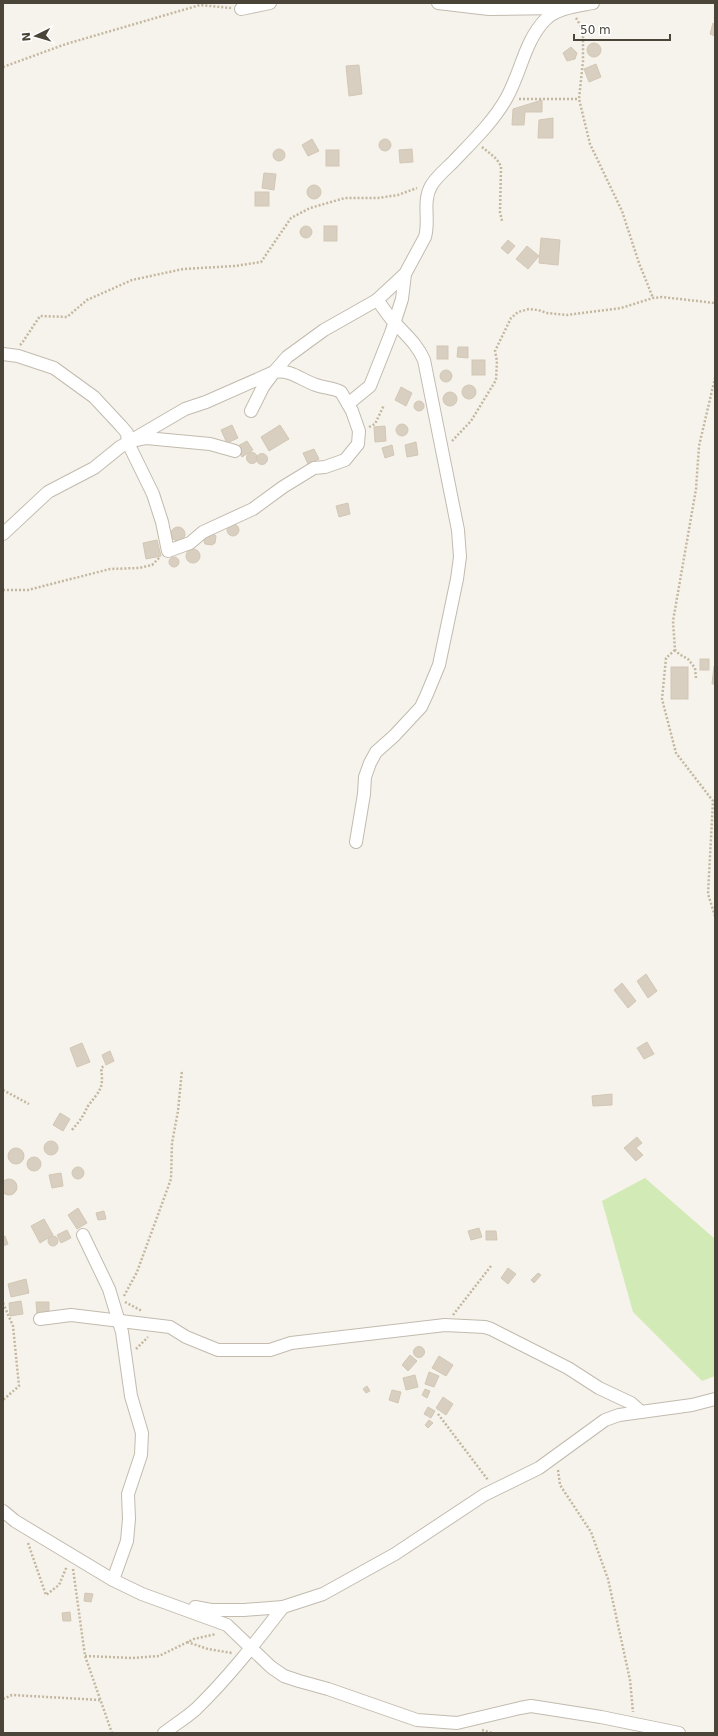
<svg xmlns="http://www.w3.org/2000/svg" width="718" height="1736" font-family="'DejaVu Sans',sans-serif">
	<rect width="100%" height="100%" fill="#f6f3ec"/>
	<path fill="#d2eab5" d="M645 1178 715 1239V1376L702 1381 633 1312 602 1201Z"/>
	<g fill="#d8cfc1" stroke="#d3c7b4">
		<path d="M713 23 715 24V36L710 34Z"/>
		<circle cx="594" cy="50" r="7"/>
		<path d="M571 47 577 53 575 59 567 61 563 53Z"/>
		<path d="M596 64 601 77 589 82 584 69Z"/>
		<path d="M359 65 362 94 349 96 346 66Z"/>
		<path d="M542 100V112H525L524 125H512L513 109Z"/>
		<path d="M553 118V138H538L539 120Z"/>
		<path d="M312 139 319 151 308 156 302 145Z"/>
		<circle cx="385" cy="145" r="6"/>
		<circle cx="279" cy="155" r="6"/>
		<path d="M412 149 413 162 400 163 399 150Z"/>
		<rect x="326" y="150" width="13" height="16"/>
		<path d="M264 173 276 174 274 190 262 188Z"/>
		<circle cx="314" cy="192" r="7"/>
		<rect x="255" y="192" width="14" height="14"/>
		<rect x="324" y="226" width="13" height="15"/>
		<circle cx="306" cy="232" r="6"/>
		<path d="M541 238 560 240 558 265 539 263Z"/>
		<path d="M508 240 515 246 508 254 501 248Z"/>
		<path d="M527 246 539 256 528 269 516 259Z"/>
		<rect x="437" y="346" width="11" height="13"/>
		<path d="M458 347H468V358L457 357Z"/>
		<rect x="472" y="360" width="13" height="15"/>
		<circle cx="446" cy="376" r="6"/>
		<circle cx="469" cy="392" r="7"/>
		<path d="M401 387 412 393 406 406 395 400Z"/>
		<circle cx="450" cy="399" r="7"/>
		<circle cx="419" cy="406" r="5"/>
		<circle cx="402" cy="430" r="6"/>
		<path d="M232 425 238 438 227 443 221 430Z"/>
		<path d="M280 425 289 439 269 451 261 437Z"/>
		<path d="M385 426 386 441 375 442 374 427Z"/>
		<path d="M247 441 253 450 242 457 236 447Z"/>
		<path d="M416 442 418 455 407 457 405 445Z"/>
		<path d="M392 445 394 455 385 458 382 448Z"/>
		<path d="M314 449 319 459 308 464 303 453Z"/>
		<circle cx="252" cy="458" r="5.5"/>
		<circle cx="262" cy="459" r="5.5"/>
		<path d="M348 503 350 514 339 517 336 506Z"/>
		<circle cx="233" cy="530" r="6"/>
		<circle cx="178" cy="534" r="7"/>
		<path d="M213 533 216 536 215 543 212 545 205 544 203 538Z"/>
		<path d="M157 540 161 556 146 559 143 543Z"/>
		<circle cx="193" cy="556" r="7"/>
		<circle cx="174" cy="562" r="5"/>
		<rect x="700" y="659" width="9" height="11"/>
		<path d="M714 666H715V684H712Z"/>
		<rect x="671" y="667" width="17" height="32"/>
		<path d="M646 974 657 991 648 998 637 981Z"/>
		<path d="M622 983 636 1001 628 1008 614 990Z"/>
		<path d="M647 1042 654 1054 644 1059 637 1048Z"/>
		<path d="M82 1043 90 1062 77 1067 70 1048Z"/>
		<path d="M110 1051 114 1061 106 1065 102 1055Z"/>
		<path d="M612 1094V1105L593 1106 592 1096Z"/>
		<path d="M60 1113 70 1119 63 1131 53 1125Z"/>
		<path d="M637 1137 642 1143 636 1148 643 1155 636 1161 624 1148Z"/>
		<circle cx="51" cy="1148" r="7"/>
		<circle cx="16" cy="1156" r="8"/>
		<circle cx="34" cy="1164" r="7"/>
		<circle cx="78" cy="1173" r="6"/>
		<path d="M61 1173 63 1186 52 1188 49 1175Z"/>
		<circle cx="9" cy="1187" r="8"/>
		<path d="M78 1208 87 1223 77 1229 68 1215Z"/>
		<path d="M104 1211 106 1219 98 1220 96 1213Z"/>
		<path d="M44 1219 53 1235 40 1243 31 1226Z"/>
		<path d="M479 1228 482 1237 471 1240 468 1231Z"/>
		<path d="M67 1230 71 1238 61 1243 57 1235Z"/>
		<path d="M486 1231H496L497 1240H486Z"/>
		<circle cx="53" cy="1241" r="5"/>
		<path d="M5 1236 8 1244 3 1246V1237Z"/>
		<path d="M508 1268 516 1274 508 1284 501 1278Z"/>
		<path d="M538 1273 541 1275 534 1283 531 1280Z"/>
		<path d="M26 1279 29 1293 11 1297 8 1284Z"/>
		<path d="M21 1301 23 1314 10 1316 9 1303Z"/>
		<path d="M36 1302H49V1314L37 1315Z"/>
		<circle cx="419" cy="1352" r="5.5"/>
		<path d="M410 1355 417 1361 408 1371 402 1365Z"/>
		<path d="M439 1356 453 1365 446 1376 432 1368Z"/>
		<path d="M429 1372 439 1376 434 1387 425 1384Z"/>
		<path d="M415 1375 418 1387 406 1390 403 1378Z"/>
		<path d="M367 1386 370 1391 366 1393 363 1389Z"/>
		<path d="M425 1389 430 1391 427 1398 422 1395Z"/>
		<path d="M392 1390 401 1392 398 1403 389 1400Z"/>
		<path d="M443 1397 453 1404 446 1415 436 1408Z"/>
		<path d="M428 1407 435 1411 431 1418 424 1414Z"/>
		<path d="M429 1420 433 1423 428 1428 425 1425Z"/>
		<path d="M85 1593 93 1594 91 1602 84 1601Z"/>
		<path d="M70 1612 71 1621H63L62 1613Z"/>
	</g>
	<g fill="none" stroke-linecap="round" stroke-linejoin="round">
		<defs>
			<g id="minor">
				<path d="M438 3 489 9 560 8"/>
				<path d="M241 9 270 3"/>
				<path d="M3 354 18 356 54 368 94 397 121 426 127 433 128 443 153 494 162 522 168 551 190 543 203 532 253 509 283 487 314 468 325 467 345 460 358 444 359 431 352 411 341 392C333 388 325 388 316 385 301 380 291 369 274 372L263 387 251 411"/>
				<path d="M348 404 370 386 391 333 402 299 405 274"/>
				<path d="M137 440 146 438 210 444 235 451"/>
				<path d="M3 534 48 492 94 468 120 447 185 409 206 402 274 372 287 357 324 330 377 300 405 274 425 237C430 220 422 202 431 186 436 177 446 169 453 162 472 142 493 122 506 99 521 73 524 42 545 20 556 8 578 6 593 3"/>
				<path d="M356 842 364 794 365 777 370 763 376 752 394 736 421 707 427 694 439 665 457 579 460 557 458 530 424 360C417 344 406 335 395 323 388 316 383 307 377 300"/>
				<path d="M83 1235 109 1289 122 1332 131 1396 142 1433 141 1455 128 1494 129 1519 127 1541 113 1580"/>
				<path d="M40 1319 71 1315 170 1327 186 1337 218 1350H270L291 1343 445 1325 485 1327 491 1329 568 1368 599 1388 631 1403 641 1412"/>
				<path d="M3 1511 15 1521 113 1580 142 1594 227 1625 271 1667 284 1676 299 1681 328 1689 417 1720 457 1723 520 1708 531 1706 601 1717 679 1733"/>
				<path d="M195 1607 211 1610H244L283 1607 323 1594 395 1554 484 1495 539 1468 605 1420 619 1415 692 1405 715 1399"/>
				<path d="M164 1733C174 1725 186 1718 196 1709 228 1678 256 1642 283 1607"/>
			</g>
		</defs>
		<use href="#minor" stroke="#c2bbae" stroke-width="14"/>
		<g stroke="#c4b79f" stroke-width="2.5" stroke-dasharray="2 2" stroke-linecap="butt">
			<path d="M576 18 582 28 583 33V61L579 99 590 144 622 211 639 263 653 298"/>
			<path d="M3 67 66 44 200 5 231 8"/>
			<path d="M519 99H579"/>
			<path d="M482 147C489 153 498 158 501 167L500 212 502 221"/>
			<path d="M20 345 22 343 40 316 67 317 87 300 132 280 183 269 235 266 261 262 291 218 310 208 345 198H378L398 195 417 188"/>
			<path d="M369 427 375 424 384 405"/>
			<path d="M452 441 471 421 496 380 497 361 495 351 511 318 518 312 529 309 538 310 547 313 567 315 621 308 653 298 662 297 715 303"/>
			<path d="M3 590H28L110 569 139 568 152 565 160 557"/>
			<path d="M675 650 666 658 662 699 676 753 713 801 708 894 715 916"/>
			<path d="M696 678 695 668 688 659 679 654 675 650 673 621 696 489 699 446 715 378"/>
			<path d="M3 1090 29 1104"/>
			<path d="M72 1130C76 1125 80 1121 82 1117 85 1113 86 1109 88 1106 100 1090 104 1089 101 1068L104 1066"/>
			<path d="M124 1296 137 1272 171 1179 172 1143 178 1111 182 1070"/>
			<path d="M125 1302 142 1311"/>
			<path d="M3 1303 13 1326 19 1386 3 1400"/>
			<path d="M453 1315 491 1266"/>
			<path d="M136 1349 148 1337"/>
			<path d="M438 1414 488 1480"/>
			<path d="M558 1470 560 1485 591 1532 608 1579 630 1680 633 1712"/>
			<path d="M28 1543 46 1595 59 1585 67 1566"/>
			<path d="M73 1569 85 1656 112 1733"/>
			<path d="M187 1642 208 1649 232 1653"/>
			<path d="M85 1656 132 1658 159 1656 194 1639 216 1634"/>
			<path d="M3 1699 12 1695 100 1700"/>
			<path d="M482 1730 492 1733"/>
		</g>
		<use href="#minor" stroke="#fff" stroke-width="12"/>
	</g>
	<rect width="718" height="1736" fill="none" stroke="#4b4439" stroke-width="8"/>
	<g transform="translate(36 36) rotate(265)" stroke="#ffffff" stroke-width="3" paint-order="stroke">
	<path d="M0-3L7 15L0 10L-7 15Z" fill="#4b4439"/>
	<text y="-6" font-size="11" font-weight="bold" text-anchor="middle" fill="#4b4439">N</text>
	</g>
	<path d="M574 34v6h96v-6" fill="none" stroke="#4b4439" stroke-width="2"/>
	<text x="580" y="34" font-size="12" fill="#4b4439" stroke="#ffffff" stroke-width="3" paint-order="stroke">50 m</text>
</svg>
